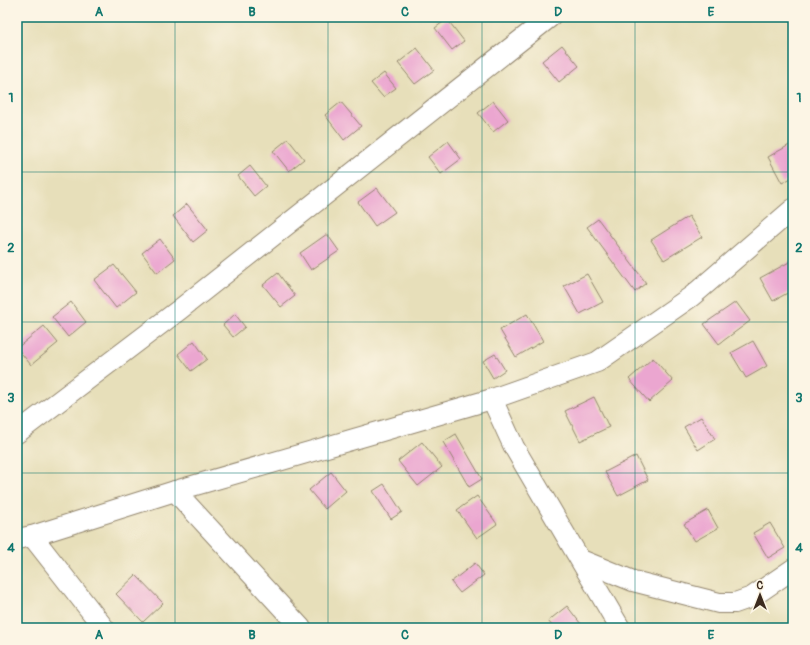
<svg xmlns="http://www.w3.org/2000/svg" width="810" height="645" font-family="Pangolin,sans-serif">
	<rect width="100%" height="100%" fill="#fcf5e5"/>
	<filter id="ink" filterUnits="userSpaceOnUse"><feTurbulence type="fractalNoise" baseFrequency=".025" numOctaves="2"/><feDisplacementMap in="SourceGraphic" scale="8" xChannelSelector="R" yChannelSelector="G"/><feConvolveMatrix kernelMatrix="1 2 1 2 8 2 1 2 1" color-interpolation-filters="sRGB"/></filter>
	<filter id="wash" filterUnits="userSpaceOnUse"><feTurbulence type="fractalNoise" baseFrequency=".012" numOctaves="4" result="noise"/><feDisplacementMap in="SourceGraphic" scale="16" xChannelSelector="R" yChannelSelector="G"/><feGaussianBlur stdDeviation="0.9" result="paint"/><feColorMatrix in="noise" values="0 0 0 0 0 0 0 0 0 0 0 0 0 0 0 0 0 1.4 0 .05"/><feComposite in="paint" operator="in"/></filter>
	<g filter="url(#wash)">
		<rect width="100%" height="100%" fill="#e7dfba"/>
		<g id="blocks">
			<g fill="#eba6d0">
				<path d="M447 19 464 41 452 50 435 28Z"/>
				<path d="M562 45 579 66 559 82 542 61Z"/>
				<path d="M417 48 434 70 415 84 398 63Z"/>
				<path d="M384 73 396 88 383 97 371 83Z"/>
				<path d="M493 101 508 120 493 132 478 113Z"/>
				<path d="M341 102 361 126 344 140 325 115Z"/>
				<path d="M288 139 304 159 289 171 273 151Z"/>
				<path d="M448 141 461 159 441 174 428 157Z"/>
				<path d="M793 143V177L782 183 768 157Z"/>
				<path d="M250 166 266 186 254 196 238 176Z"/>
				<path d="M377 188 395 212 375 226 358 202Z"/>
				<path d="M187 204 208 230 193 242 173 216Z"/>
				<path d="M689 216 702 237 664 260 651 240Z"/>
				<path d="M598 219 646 283 635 292 587 227Z"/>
				<path d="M327 234 339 251 311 270 300 253Z"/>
				<path d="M160 239 175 259 157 273 142 253Z"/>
				<path d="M793 260V290L773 301 760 278Z"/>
				<path d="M114 265 136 292 116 308 94 280Z"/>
				<path d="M278 273 295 296 281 307 263 285Z"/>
				<path d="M587 274 603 302 580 314 564 286Z"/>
				<path d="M71 302 86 322 68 337 52 317Z"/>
				<path d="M736 302 750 321 719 344 704 324Z"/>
				<path d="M235 314 245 327 233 337 223 325Z"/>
				<path d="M527 314 543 341 516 357 500 330Z"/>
				<path d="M44 326 58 343 31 365 17 348Z"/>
				<path d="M194 341 207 359 191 371 178 354Z"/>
				<path d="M753 341 767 366 746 378 731 353Z"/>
				<path d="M495 354 505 370 493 378 483 361Z"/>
				<path d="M653 358 673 381 649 402 629 379Z"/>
				<path d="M594 397 609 427 580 441 565 411Z"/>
				<path d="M701 417 715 439 698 450 684 427Z"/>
				<path d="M456 434 482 479 469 487 443 442Z"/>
				<path d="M422 442 442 467 418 486 398 461Z"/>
				<path d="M636 456 648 480 618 496 605 472Z"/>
				<path d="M331 472 346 491 325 509 309 490Z"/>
				<path d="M384 484 402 512 391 519 373 491Z"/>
				<path d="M477 496 497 524 477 538 457 510Z"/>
				<path d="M708 510 718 528 695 541 684 524Z"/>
				<path d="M770 523 785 548 768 558 753 533Z"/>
				<path d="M475 563 484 575 460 593 451 582Z"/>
				<path d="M136 575 163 603 143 622 116 594Z"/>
				<path d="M567 606 584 628H554L548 621Z"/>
			</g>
		</g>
	</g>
	<g filter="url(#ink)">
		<use href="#blocks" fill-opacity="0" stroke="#91846c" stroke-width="1"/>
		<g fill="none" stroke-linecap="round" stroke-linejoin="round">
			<defs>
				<g id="minor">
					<path d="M492 399 514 447 620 628"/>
					<path d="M17 433 179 310 550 17"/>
					<path d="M175 491 301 628"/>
					<path d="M32 536 175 491 492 399 597 362 692 296 793 209"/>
					<path d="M17 539 32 536 104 628"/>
					<path d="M581 560 633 581 719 603H735L752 597 793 569"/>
				</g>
			</defs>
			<use href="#minor" stroke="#91846c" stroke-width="22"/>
			<use href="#minor" stroke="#fff" stroke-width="20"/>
		</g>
	</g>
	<path fill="none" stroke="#0f766e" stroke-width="1" stroke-opacity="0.55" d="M175 17V628M328 17V628M482 17V628M635 17V628M17 172H793M17 322H793M17 473H793"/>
	<rect width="810" height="645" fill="none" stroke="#fcf5e5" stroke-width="44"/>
	<g transform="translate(760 595)" stroke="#fcf5e5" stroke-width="3" paint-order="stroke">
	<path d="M0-3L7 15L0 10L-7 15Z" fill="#3b2a1e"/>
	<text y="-6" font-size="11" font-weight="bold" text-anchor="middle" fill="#3b2a1e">С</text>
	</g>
	<rect x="22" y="22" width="766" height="601" fill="none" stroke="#0f766e" stroke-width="1.5"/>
	<g font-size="13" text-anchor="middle" font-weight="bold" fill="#0f766e">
		<text x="99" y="16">A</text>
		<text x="252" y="16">B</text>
		<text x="405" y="16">C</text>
		<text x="558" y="16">D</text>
		<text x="711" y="16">E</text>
		<text x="11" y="102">1</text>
		<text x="799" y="102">1</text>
		<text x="11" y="252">2</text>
		<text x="799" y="252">2</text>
		<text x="11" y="402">3</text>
		<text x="799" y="402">3</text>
		<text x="11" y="552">4</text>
		<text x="799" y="552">4</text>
		<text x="99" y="639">A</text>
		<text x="252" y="639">B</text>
		<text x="405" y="639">C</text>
		<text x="558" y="639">D</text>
		<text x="711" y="639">E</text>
	</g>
</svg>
